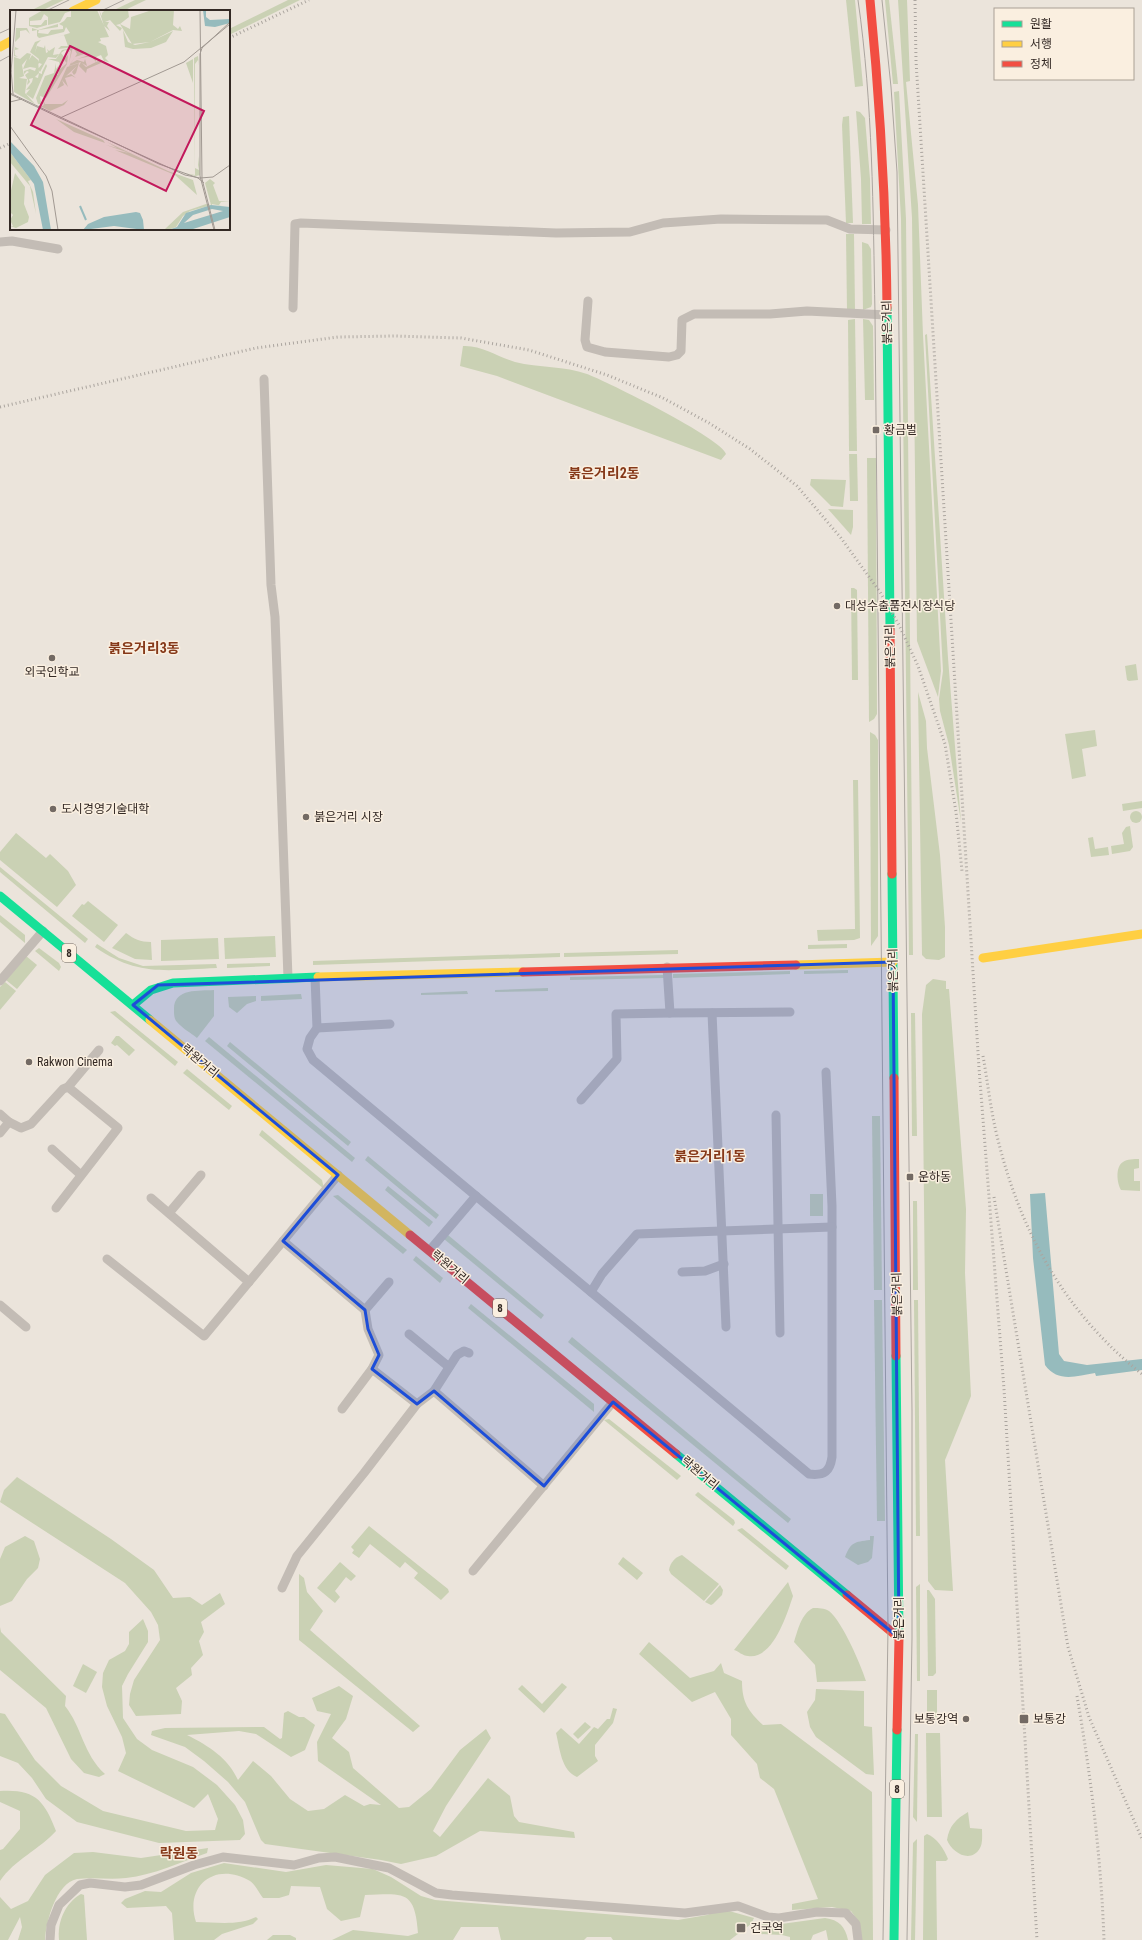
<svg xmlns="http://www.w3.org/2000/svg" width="1142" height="1940" font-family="'Roboto Condensed','Noto Sans KR',sans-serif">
	<rect width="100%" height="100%" fill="#ebe4db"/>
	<g fill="#cad1b4">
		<path d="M52 0H64L41 11H30Z"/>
		<path d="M135 0H146L123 11H112Z"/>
		<path d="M288 0H300L229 35V29Z"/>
		<path d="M846 0H855L863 86 855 87Z"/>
		<path d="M885 0H889L898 84H893Z"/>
		<path d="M898 0H907L910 81 906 82 918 205 923 335 941 671 938 697 917 641 912 218Z"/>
		<path d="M899 91 906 219 913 955H909L901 219 894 92Z"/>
		<path d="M856 111 860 112 865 118 870 179 871 224H862L861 179Z"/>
		<path d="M849 116 853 223H846L842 125 843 117Z"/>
		<path d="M846 234H854L855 310H847Z"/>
		<path d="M862 242 868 244 871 249 872 304 871 307 863 310Z"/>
		<path d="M855 319 857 451H849L848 320Z"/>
		<path d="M863 319 869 320 873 326 874 400H865Z"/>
		<path d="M927 334 948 658 961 822 949 745 940 711 939 699 943 671 925 335Z"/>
		<path d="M463 346C482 345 498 357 515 362 539 368 565 366 587 374 606 381 723 439 726 454L721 460 497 376 460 366Z"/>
		<path d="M849 454H857L858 501H850Z"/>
		<path d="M867 458H876L877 714 874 719 869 722Z"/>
		<path d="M811 479 846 480 843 507 831 506 810 485Z"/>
		<path d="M828 509 853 510V527L851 535Z"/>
		<path d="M851 588H854L857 590 858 680H852Z"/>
		<path d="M1136 664 1138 680 1129 681 1127 680 1125 666Z"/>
		<path d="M918 692 926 721 927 748 940 855 945 927V957L939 960 926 959 922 955Z"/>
		<path d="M1095 730 1097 746 1082 749 1086 776 1072 779 1065 734Z"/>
		<path d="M870 732 875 735 878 740V936L871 946Z"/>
		<path d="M853 780H858L860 938 854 940 818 941 817 930 855 929Z"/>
		<path d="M1142 801V808L1123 811 1122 804Z"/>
		<circle cx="1136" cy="817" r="6"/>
		<path d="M1130 826 1133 847 1130 851 1112 854 1111 846 1124 844 1122 833 1126 827Z"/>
		<path d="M16 833 46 858 50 854 68 871 76 885 57 907 0 860V852Z"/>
		<path d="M1093 837 1095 849 1108 847 1109 855 1091 857 1088 838Z"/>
		<path d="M0 867 88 939 85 943 0 872Z"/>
		<path d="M88 901 118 925 104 942 72 916 82 904 84 905Z"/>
		<path d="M0 915 25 935V943L0 922Z"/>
		<path d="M126 933C134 939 140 942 151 942L152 960 135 959 112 948Z"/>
		<path d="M275 936 276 957 225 959 224 938Z"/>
		<path d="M218 938 219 959 161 961V940Z"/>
		<path d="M97 944 119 958 143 966 216 964 217 968C167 970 138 977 95 947Z"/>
		<path d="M847 944V948L808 949V945Z"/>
		<path d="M39 948 59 963 61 967 59 971 35 951Z"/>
		<path d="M678 950V954L564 957V953Z"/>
		<path d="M560 953V957L313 965V961Z"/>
		<path d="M26 956 37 965 17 989 6 980Z"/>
		<path d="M270 963V966L227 968V964Z"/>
		<path d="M848 970V973L804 974V971Z"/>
		<path d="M790 971V974L673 978V974Z"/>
		<path d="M664 975V978L570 980V977Z"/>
		<path d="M933 979 946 981V989H949L966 1209 965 1273 971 1396 945 1460 953 1591 935 1590 928 1581 922 1014 926 985Z"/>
		<path d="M5 982 16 991 0 1010V987Z"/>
		<path d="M548 988V991L495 992V990Z"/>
		<path d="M214 990V1016L197 1038C191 1033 182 1028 177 1022 174 1019 174 1014 174 1010 173 988 199 991 214 990Z"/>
		<path d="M467 991 468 994 421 995V993Z"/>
		<path d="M301 994 302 999 261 1001V996Z"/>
		<path d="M256 996V1001L247 1004 237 1013 229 1007 228 997Z"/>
		<path d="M115 1011 178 1062 175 1066 110 1012Z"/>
		<path d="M911 1013H915L917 1136H912Z"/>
		<path d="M116 1036H119L135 1050 129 1056 117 1045 115 1046 111 1043Z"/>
		<path d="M209 1037 355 1158 352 1162 205 1041Z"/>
		<path d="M230 1042 351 1142 348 1146 227 1046Z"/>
		<path d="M187 1069 232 1106 229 1110 183 1073Z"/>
		<path d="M872 1116H880L882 1290H874Z"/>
		<path d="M262 1130 322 1180 324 1189 259 1135Z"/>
		<path d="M368 1156 439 1215 436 1219 365 1160Z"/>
		<path d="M1139 1159V1168L1134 1169V1181H1140V1191L1121 1190C1117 1183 1115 1167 1123 1162 1127 1159 1134 1159 1139 1159Z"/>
		<path d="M388 1186 433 1222 429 1227 385 1190Z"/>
		<rect x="810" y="1194" width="13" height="22"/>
		<path d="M338 1195 407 1250 403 1254 333 1196Z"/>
		<path d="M913 1201H917L918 1290H913Z"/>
		<path d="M448 1235 544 1315 541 1319 444 1239Z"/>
		<path d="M416 1256 443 1278 440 1283 413 1260Z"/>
		<path d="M874 1300H882L885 1521H877Z"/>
		<path d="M914 1300H918L920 1536H916Z"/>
		<path d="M471 1304 594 1404V1412L468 1308Z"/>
		<path d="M572 1337 791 1519 788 1523 568 1342Z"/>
		<path d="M609 1419 681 1476 677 1480 604 1420Z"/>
		<path d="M17 1477 111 1539 154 1570 173 1598 190 1597 202 1605 220 1593 225 1604 201 1622 204 1632 199 1641 203 1655 191 1668 192 1675 176 1688 182 1701 181 1714 136 1716 129 1705 130 1694 134 1680 160 1640 158 1625 151 1612 125 1583 0 1502 4 1490Z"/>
		<path d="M698 1492 734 1520 735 1523 733 1526 695 1495Z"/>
		<path d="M369 1526 448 1589 449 1592 441 1600 414 1578 418 1573 405 1562 400 1568 370 1544 359 1558 352 1553 354 1550 351 1547Z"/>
		<path d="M742 1528 789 1566 786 1570 737 1530Z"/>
		<path d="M25 1536 34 1541 40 1559 38 1568 27 1579 12 1601 0 1606V1559L5 1547Z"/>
		<path d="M870 1536H874L872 1558 868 1562 858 1565 845 1557C851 1542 854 1542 870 1540Z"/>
		<path d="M682 1555 719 1584 704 1601 671 1574 669 1570C670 1563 675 1557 682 1555Z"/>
		<path d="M623 1557 643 1573 637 1580 618 1564Z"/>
		<path d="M340 1562 356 1576 351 1581 346 1577 335 1591 340 1597 335 1603 317 1588Z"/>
		<path d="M299 1574 304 1578 307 1592 323 1611 310 1630 420 1726 413 1732 299 1640Z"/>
		<path d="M788 1582 793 1596C787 1614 773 1660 748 1656 743 1656 738 1651 734 1650Z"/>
		<path d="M920 1584V1681H917L916 1587Z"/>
		<path d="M720 1585 723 1590 722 1595 713 1604 711 1605 705 1602Z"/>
		<path d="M927 1590H929L935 1599 936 1673 933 1676H928Z"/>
		<path d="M813 1608C819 1608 824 1608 829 1611 842 1621 861 1665 866 1681L817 1682 815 1665 794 1642C798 1630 801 1614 813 1608Z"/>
		<path d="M143 1619 148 1631V1642L128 1674 122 1686 123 1718 137 1739 152 1750 193 1767 217 1785 235 1805 243 1820 245 1834 240 1840 159 1843 77 1822 46 1799 32 1778 18 1763 0 1756V1713L5 1714 35 1760 61 1786 103 1811 186 1831 215 1830 218 1819 208 1794 194 1808 118 1771 126 1753 122 1737 107 1706 102 1687 103 1673 109 1660 125 1651 129 1644V1632Z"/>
		<path d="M0 1627 1 1632 66 1696 65 1706C82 1727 83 1754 105 1774L99 1777 84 1773 71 1759 46 1708 0 1670Z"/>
		<path d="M649 1642 690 1678 714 1671 721 1663 724 1673 742 1681C742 1702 748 1711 763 1725L781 1724 872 1792 873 1940H861L858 1921 851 1911 832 1907 792 1910V1904L818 1899 774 1789 760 1778 757 1764 731 1735V1719L715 1692 692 1702 639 1654Z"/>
		<path d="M83 1664 97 1672 86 1693 73 1686Z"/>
		<path d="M562 1683 567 1687 544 1713 518 1689 522 1685 542 1704Z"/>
		<path d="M339 1686 353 1696 346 1719 332 1738 349 1752 353 1768 399 1808 409 1807 431 1789 460 1750 486 1729 491 1738 446 1806 433 1831 440 1837 488 1778 510 1796 514 1816 519 1822 574 1832 575 1838 480 1831 436 1856 401 1864 381 1860 265 1844 261 1840 245 1802 228 1782 204 1761 185 1747 151 1735 152 1731 165 1728 264 1727 280 1739 282 1738 284 1713 288 1711 299 1717H304L315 1725 305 1750 291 1757 256 1734 239 1731 187 1735C209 1746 228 1758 238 1780L253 1761 271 1776 290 1799 308 1811 324 1809 345 1795 364 1806 370 1804 381 1805 318 1761 317 1742 331 1714 317 1711 312 1698Z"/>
		<path d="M816 1689 864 1691V1726L872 1727 874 1775 866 1774 816 1737 810 1727 807 1712 815 1700Z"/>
		<rect x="927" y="1690" width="10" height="29"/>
		<path d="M613 1708 617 1709 613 1723 595 1745V1756L598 1761 577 1777C561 1770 560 1749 556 1733L561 1728 579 1744 594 1727 598 1729 607 1719H610Z"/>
		<path d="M585 1722 591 1727 578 1739 573 1734Z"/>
		<path d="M926 1733H940L942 1817H927Z"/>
		<path d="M915 1734H918L917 1822 913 1817Z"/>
		<path d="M0 1791C35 1789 44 1800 56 1831 40 1849 14 1860 0 1881V1850L3 1849 20 1829V1811L0 1802Z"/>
		<path d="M968 1812 970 1828 982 1829C982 1835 983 1843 980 1848 971 1864 952 1853 947 1840 949 1826 956 1819 968 1812Z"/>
		<path d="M927 1834C937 1838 944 1849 948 1859L946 1861H936L937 1940H923L924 1836Z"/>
		<path d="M917 1839 915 1940H911L913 1843Z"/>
		<path d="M208 1848 207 1853C181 1862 154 1875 126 1878 110 1880 93 1877 77 1879 56 1883 46 1922 45 1940H18L22 1927 20 1917 8 1940H0V1897L11 1909 28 1901 45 1875 74 1853 93 1852 141 1858Z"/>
		<path d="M224 1863 286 1872 326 1865 373 1869 391 1877 421 1896 435 1900 678 1920 707 1915 722 1909 754 1918 751 1924 730 1940H613L611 1937H587L584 1940H501L498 1927H461L453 1940H332L353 1930 408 1936 418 1933C415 1889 403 1894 365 1895L360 1917 341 1921 327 1909 320 1887 291 1886 289 1895 279 1898H263C259 1893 255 1884 250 1881 216 1861 184 1885 196 1922 216 1922 238 1926 256 1917L258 1919 253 1924 222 1934 214 1940H174L172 1913 166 1906 127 1908 121 1903 125 1899 145 1891 161 1892 191 1873Z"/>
		<path d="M81 1894 84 1895 87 1940H59C57 1922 65 1903 81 1894Z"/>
		<path d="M825 1918C839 1920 845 1926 848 1940H828L826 1930 813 1935 811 1940H790V1937L782 1935 761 1934 762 1922 774 1925Z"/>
		<path d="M273 1935H290L296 1938V1940H267Z"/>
	</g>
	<path fill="#96bbbd" d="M1045 1193 1059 1354 1064 1361 1087 1365 1142 1359V1370L1096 1376 1095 1373C1076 1376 1058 1383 1045 1365L1033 1258 1030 1194Z"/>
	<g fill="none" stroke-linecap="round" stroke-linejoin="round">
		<g stroke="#c3bcb5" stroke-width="9">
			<path d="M0 242 12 241 58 249"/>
			<path d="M588 301 585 340 587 347 605 352 669 357 677 355 681 351 682 320 694 314H770L807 311 887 315"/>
			<path d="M293 308 295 224 301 223 556 233 630 232 663 223 721 219 827 220 850 229 886 230"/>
			<path d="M264 379 271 585 275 617 288 978"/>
			<path d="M667 967 670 1013 790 1012"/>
			<path d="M315 977 317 1028 310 1038 307 1049 313 1060 809 1474C825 1476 830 1471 832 1457V1206L826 1072"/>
			<path d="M0 981 43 931"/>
			<path d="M712 1013 726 1327"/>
			<path d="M317 1028 390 1024"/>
			<path d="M581 1100 617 1059 616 1014 670 1013"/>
			<path d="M0 1114 9 1122 0 1133"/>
			<path d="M776 1115 780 1333"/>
			<path d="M9 1122 21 1128 31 1124 63 1089 68 1087 99 1050"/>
			<path d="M52 1149 81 1175"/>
			<path d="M151 1198 249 1282"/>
			<path d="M56 1208 118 1128 68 1087"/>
			<path d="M169 1213 201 1175"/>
			<path d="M283 1241 365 1310"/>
			<path d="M430 1250 476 1196"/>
			<path d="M107 1259 204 1336 338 1175"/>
			<path d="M682 1272 705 1271 724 1264"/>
			<path d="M591 1292 602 1274 637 1234 832 1227"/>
			<path d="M0 1305 26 1327"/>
			<path d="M409 1334 449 1367"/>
			<path d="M372 1369 417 1404"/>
			<path d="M434 1391 544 1486"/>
			<path d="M342 1409 372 1369 379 1355 368 1329 365 1310 389 1282"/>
			<path d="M473 1571 613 1402"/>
			<path d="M282 1588 297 1556 364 1473 417 1404 434 1391 457 1355 464 1351 469 1353"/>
			<path d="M50 1940 51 1925 59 1905 80 1885 90 1883 125 1887 141 1885 194 1865 223 1857 294 1865 319 1858 335 1857 389 1868 436 1893 452 1895 685 1913 738 1906 768 1917 779 1918 817 1912 846 1913 856 1924 858 1940"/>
		</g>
		<g stroke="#16e098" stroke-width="9">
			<path d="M887 308 890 629"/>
			<path d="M892 874 894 1078"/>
			<path d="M0 896 150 1020"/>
			<path d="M133 1005 151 990 173 983 318 977"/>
			<path d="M896 1356 899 1638"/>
			<path d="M676 1454 847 1595"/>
			<path d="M894 1940 897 1730"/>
		</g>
		<g stroke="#ffcf43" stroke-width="9">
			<path d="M73 11 96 0"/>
			<path d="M0 47 11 41"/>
			<path d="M983 958 1142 934"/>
			<path d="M796 965 893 962"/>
			<path d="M318 977 523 972"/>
			<path d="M150 1020 410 1235"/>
		</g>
		<g stroke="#f24e42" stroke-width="9">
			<path d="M870 0C880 102 886 205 887 308"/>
			<path d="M890 629 892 874"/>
			<path d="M523 972 796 965"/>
			<path d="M894 1078 896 1356"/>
			<path d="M410 1235 676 1454"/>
			<path d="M847 1595 899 1638"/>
			<path d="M897 1730 899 1638"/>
		</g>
		<g stroke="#aba59f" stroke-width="1">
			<path d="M858 0C873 104 873 210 875 314L888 1629 883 1940"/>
			<path d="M882 0 891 87 897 172 912 1411V1638L907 1940"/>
			<path d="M46 11 69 0"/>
			<path d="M101 11 124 0"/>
			<path d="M0 33 11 28"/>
			<path d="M0 61 11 55"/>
		</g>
		<g stroke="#aba59f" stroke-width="3" stroke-dasharray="1 3" stroke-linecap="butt">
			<path d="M915 0 916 61 979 1068 1004 1389 1037 1940"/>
			<path d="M229 38 309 0"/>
			<path d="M0 148 11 143"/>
			<path d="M0 407 256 348 338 337 394 336 461 338 529 350 607 375 663 398 709 423 750 449 797 486 841 538 880 592 899 625 918 666 945 744 956 812 962 871"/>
			<path d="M983 1056C988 1084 991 1113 998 1140 1021 1233 1066 1314 1142 1374"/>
			<path d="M994 1197 1068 1647 1089 1717 1142 1839"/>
			<path d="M1077 1696C1091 1777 1101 1857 1104 1940"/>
		</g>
	</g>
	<path fill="#1d4ed8" fill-opacity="0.2" stroke="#1d4ed8" stroke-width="3" stroke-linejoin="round" d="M893 962 899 1638 613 1402 544 1486 434 1391 417 1404 372 1369 379 1355 368 1329 365 1310 283 1241 338 1175 133 1005 158 985Z"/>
	<g fill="#736a64" stroke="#faefe0" stroke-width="1.5">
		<rect x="872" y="426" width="8" height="8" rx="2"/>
		<circle cx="837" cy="606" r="4"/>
		<circle cx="52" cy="658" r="4"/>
		<circle cx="53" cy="809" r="4"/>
		<circle cx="306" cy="817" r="4"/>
		<circle cx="29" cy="1062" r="4"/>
		<rect x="906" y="1173" width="8" height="8" rx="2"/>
		<circle cx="966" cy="1719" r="4"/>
		<rect x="1019" y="1714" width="10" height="10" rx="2"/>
		<rect x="736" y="1923" width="10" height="10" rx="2"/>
	</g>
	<g text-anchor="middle" stroke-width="3" stroke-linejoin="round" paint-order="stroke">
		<g fill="#faefe0" stroke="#6f645c" stroke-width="1">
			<rect x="62" y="944" width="14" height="18" rx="3"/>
			<rect x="493" y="1299" width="14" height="18" rx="3"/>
			<rect x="890" y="1780" width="14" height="18" rx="3"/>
		</g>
		<g font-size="11" font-weight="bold" fill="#332924">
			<text x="69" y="957">8</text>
			<text x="500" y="1312">8</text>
			<text x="897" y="1793">8</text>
		</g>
		<g font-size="12" fill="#332924" stroke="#faefe0">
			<text transform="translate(887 322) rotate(-91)" y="4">붉은거리</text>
			<text transform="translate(890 646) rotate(-91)" y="4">붉은거리</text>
			<text transform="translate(893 970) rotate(-91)" y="4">붉은거리</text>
			<text transform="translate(200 1061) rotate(40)" y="4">락원거리</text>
			<text transform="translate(450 1267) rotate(40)" y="4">락원거리</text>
			<text transform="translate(897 1294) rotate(-91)" y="4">붉은거리</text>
			<text transform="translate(700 1473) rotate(40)" y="4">락원거리</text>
			<text transform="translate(899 1618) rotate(-90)" y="4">붉은거리</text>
		</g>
		<g font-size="12" fill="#332924" stroke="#faefe0" text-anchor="start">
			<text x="884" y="434">황금벌</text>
			<text x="845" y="610">대성수출품전시장식당</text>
			<text x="52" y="676" text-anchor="middle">외국인학교</text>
			<text x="61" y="813">도시경영기술대학</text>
			<text x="314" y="821">붉은거리 시장</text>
			<text x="37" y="1066">Rakwon Cinema</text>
			<text x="918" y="1181">운하동</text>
			<text x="958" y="1723" text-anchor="end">보통강역</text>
			<text x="1033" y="1723">보통강</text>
			<text x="750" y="1932">건국역</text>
		</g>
		<g font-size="14" font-weight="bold" fill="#863919" stroke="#faefe0">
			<text x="604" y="478">붉은거리2동</text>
			<text x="144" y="653">붉은거리3동</text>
			<text x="710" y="1161">붉은거리1동</text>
			<text x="179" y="1858">락원동</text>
		</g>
	</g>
	<g transform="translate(10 10)">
		<rect width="220" height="220" fill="#ebe4db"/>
		<path d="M33 0H87L99 27 90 28 91 31 88 32 96 36 98 45 95 48 99 52 94 51 91 45 86 47V52L81 46 67 49 79 45 77 43 65 47 60 54 67 50 74 52 75 49 77 56 72 53 76 57 90 50 91 53 77 59 76 63 69 56 71 52 59 56 67 44 63 37 59 53 61 41 57 38 48 39 51 36H58L54 25 47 27 60 23 56 17 54 22 29 28 27 26V20L22 21V18L28 20 48 14V17L29 20 28 23 38 24 41 20 53 19V16L49 14 54 11 57 7H61V1L55 3 50 12 38 15V7L34 4 31 10 20 11V15H31L35 10H37V15L27 18 19 16V8ZM89 0 92 6V3L95 0H118L119 7 110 14 120 19 121 7 142 0H164L163 15 168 19 170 16 172 21 163 20 140 32 122 34 110 14 106 15 112 18 110 21 100 10 95 12H99L97 16 100 21 94 16ZM6 18H17L20 24 16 20 10 21V27L5 32V37L9 39 5 40V45L8 47 4 46ZM113 20 118 32 125 35 140 32 163 21 156 32 141 38 123 39 115 37ZM31 30 27 34 25 43 27 36 34 38 35 35 36 43 38 42 37 39 39 41 45 37 43 45 49 44 46 48 38 47 30 62 28 59 32 54 29 53 27 56 29 49 20 42 25 32ZM52 40 57 39 60 42 55 40 51 43 55 48 58 45 57 54 36 88 30 86 31 93 35 89 33 94H28L26 88 35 66 44 63 46 53V59L49 55 46 65H48L49 60 57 53 54 50 52 54V50L50 56 49 52 38 49H46ZM17 43 21 44 19 50 22 45 28 50 29 63 25 67 28 68 29 63 32 64V62L36 54 37 56 23 89 16 84 20 79 16 80 22 72 23 68 19 69 20 72 17 75 18 70 15 65 19 62 17 61 14 64V61L20 59 25 61 26 58 20 57 13 59 17 49 12 55 14 66 9 68 17 69 15 83 25 94 4 82V47L10 49ZM188 46 189 56 188 50 185 54V158L189 160 188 155 189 146 190 165 186 166 173 163 185 165 184 48ZM183 49V73L176 53ZM69 53 66 63 64 65 62 62 67 56 56 66 61 64 66 68 62 66 55 68 58 77 52 70 54 75 47 79 57 57ZM58 90 54 95 40 101 28 95 33 96 35 92V94H52ZM46 109 93 130 95 133 64 122ZM97 132 158 161 183 170 187 185 165 165 105 140 119 143 96 135 107 138ZM0 142 21 170 18 171 23 182 26 204 20 176 0 152ZM5 163 15 177 14 194 19 207 18 212 6 218 0 216H3L0 210 3 205 1 203 0 206V185ZM200 169 205 173 203 175 209 191 220 192H211L209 195 212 196 202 194V195L180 201 173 206 166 217 158 220H147L155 219 173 202 196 194 201 195 195 173Z" fill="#cad1b4"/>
		<path d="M193 0H196V7L200 10 220 9V13L205 17 195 16ZM0 131 24 156 33 172 41 220H33L24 174 0 142ZM201 195 220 197V207L180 220H158L167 217 176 203ZM202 199 213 201 174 213 183 205ZM126 202 130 203 133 210 134 220 104 216 73 220 78 214 94 207Z" fill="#96bbbd" fill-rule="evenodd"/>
		<path fill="none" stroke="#96bbbd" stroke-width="2" d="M70 196 76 210"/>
		<path fill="none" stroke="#a19992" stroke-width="1" d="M190 0 192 169 205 220M1 60 3 84M1 62 6 0M0 83 149 154 188 168 194 173M0 84 50 108M0 92 12 89M50 108 174 52 220 14M50 108 175 165 190 168 203 167 220 155M0 116 36 166 42 181 48 220M204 220 190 166V44L192 38 220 12"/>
		<path fill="#c2185b" fill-opacity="0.15" stroke="#c2185b" stroke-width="2" d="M60 36 194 101 156 181 21 115Z"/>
		<rect width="220" height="220" fill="none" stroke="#332924" stroke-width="2"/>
	</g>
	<rect x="994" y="8" width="140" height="72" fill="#faefe0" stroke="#aaa095"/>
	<rect x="1002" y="21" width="20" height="6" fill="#16e098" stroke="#aaa095"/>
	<text x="1030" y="28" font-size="12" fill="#332924">원활</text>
	<rect x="1002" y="41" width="20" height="6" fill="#ffcf43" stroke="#aaa095"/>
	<text x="1030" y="48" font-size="12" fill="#332924">서행</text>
	<rect x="1002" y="61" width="20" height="6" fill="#f24e42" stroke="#aaa095"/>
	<text x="1030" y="68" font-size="12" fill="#332924">정체</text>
</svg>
